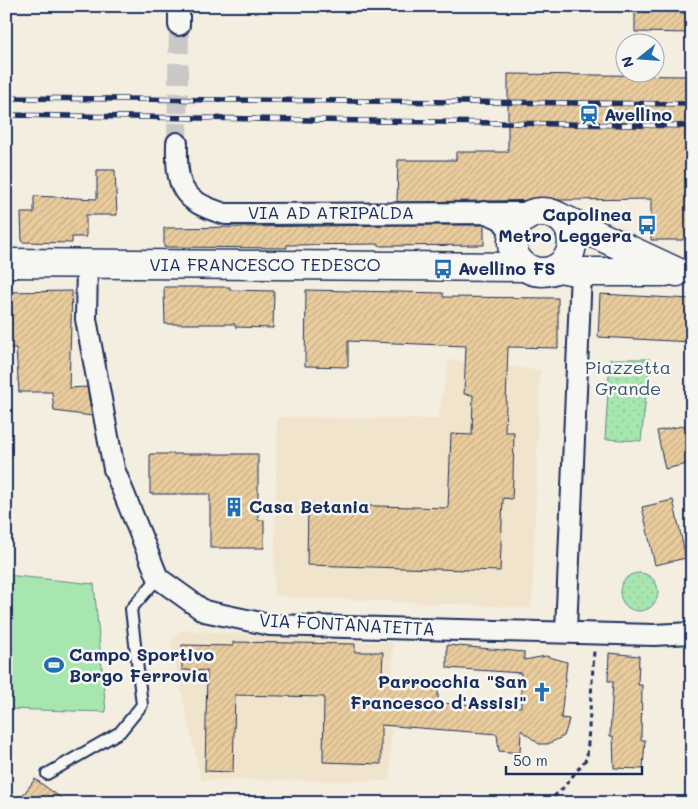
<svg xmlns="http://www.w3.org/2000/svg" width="698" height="809" font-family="Mali,sans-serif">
	<defs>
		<pattern id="grass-dots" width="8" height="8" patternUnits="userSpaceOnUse" patternTransform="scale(1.25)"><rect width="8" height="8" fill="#a7e6ae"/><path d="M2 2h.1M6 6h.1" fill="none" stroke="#8fc698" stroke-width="1.8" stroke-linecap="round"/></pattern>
		<pattern id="building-hatch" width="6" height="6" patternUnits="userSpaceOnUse" patternTransform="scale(1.25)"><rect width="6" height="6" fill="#eacc9d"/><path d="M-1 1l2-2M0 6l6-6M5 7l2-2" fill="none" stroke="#c8b08a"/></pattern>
	</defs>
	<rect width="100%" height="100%" fill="#f4eee1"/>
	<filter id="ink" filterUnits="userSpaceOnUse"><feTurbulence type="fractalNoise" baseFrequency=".02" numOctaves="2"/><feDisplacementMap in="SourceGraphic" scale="10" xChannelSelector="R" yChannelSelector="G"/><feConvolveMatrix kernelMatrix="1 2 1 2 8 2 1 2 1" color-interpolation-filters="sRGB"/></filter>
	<g filter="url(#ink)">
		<g fill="#f1e4cd">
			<path d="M449 360 540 370 532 608 274 596 277 417 438 419Z"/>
			<path d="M182 630 393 643 390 781 201 780 170 641Z"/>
		</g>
		<g fill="url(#grass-dots)" stroke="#618a86">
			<path d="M610 359H650L641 441 605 439Z"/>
			<circle cx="639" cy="592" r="19"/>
		</g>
		<path fill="#a7e6ae" stroke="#618a86" d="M6 575 94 584 106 712 6 709Z"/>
		<g fill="url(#building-hatch)" stroke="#1b2f5e">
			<path d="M635 12 692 13V33L635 32Z"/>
			<path d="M508 74 688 76 685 141 687 203H692V237L683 238V240H651V199L397 202 398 160H456V152H508Z"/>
			<path d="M97 170H115L117 215H86V237H72V243L22 242 21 213H34V196L97 199Z"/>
			<path d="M397 225H484V245L380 246 379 244 287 245V248L164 247V228Z"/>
			<path d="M164 287H230V290L274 291 273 328 235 327V324H165Z"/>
			<path d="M306 290 443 293V297L558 298V348L508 347 505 432H514L513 479 512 499 503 498 500 571 307 565 308 504 448 508 451 434 472 435 473 395 464 394 466 346 348 341V367L305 366Z"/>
			<path d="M72 291 69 388 87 387 92 416 54 411 52 392H19L16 348H8L6 292Z"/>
			<path d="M600 294 692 299 691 342 598 337Z"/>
			<path d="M692 424V463L665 469 657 431Z"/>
			<path d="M150 454H258V520H264V548H210V494H150Z"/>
			<path d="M673 500 686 558 655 565 642 507Z"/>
			<path d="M233 642 355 644V652H383L382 675 438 682V703L521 707V673L447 668V645L524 652V660L546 656 567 662 561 718 569 719 567 727 564 736 548 744H539L521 730 520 753 499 751 497 734 381 725V764L323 762 324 697 235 695 233 772 205 771 207 671 182 670V645L233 646Z"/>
			<path d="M609 653 639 656 638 685H642L641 740H645L643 769 614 768 613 736H610L613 681H608Z"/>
			<path d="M35 779 68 803H17Z"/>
		</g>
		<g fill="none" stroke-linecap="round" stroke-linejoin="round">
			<path stroke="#c9c8c7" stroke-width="20" stroke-dasharray="20 10" stroke-linecap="butt" d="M177 143 179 25"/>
			<defs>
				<path id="lane" d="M47 774 120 732 142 705 131 609 158 578"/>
				<g id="street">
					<path d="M179 25V6"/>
					<path d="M177 143C176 187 181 201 225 214L534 213"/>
					<path d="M484 212 501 219 512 233"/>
					<path d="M87 264 86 319 114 469 158 578 204 611 270 625 654 635 692 633"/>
					<path d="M566 631 581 272"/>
				</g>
				<g id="secondary">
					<circle cx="542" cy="242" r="30"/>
					<path d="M557 216 677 272"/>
					<path d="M6 263 523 267"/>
					<path d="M559 268 581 272H665"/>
				</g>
			</defs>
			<use href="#lane" stroke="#1b2f5e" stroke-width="14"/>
			<use href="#street" stroke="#1b2f5e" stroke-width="24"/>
			<use href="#secondary" stroke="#1b2f5e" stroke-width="31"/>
			<path stroke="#1b2f5e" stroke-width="3" stroke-dasharray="5 4" stroke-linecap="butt" d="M547 803 563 788 587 758 594 651"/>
			<use href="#lane" stroke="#f6f6f2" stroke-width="10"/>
			<use href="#street" stroke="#f6f6f2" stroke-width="20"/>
			<use href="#secondary" stroke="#f6f6f2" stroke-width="28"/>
			<defs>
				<g id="rail">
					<path d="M6 98 692 104"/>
					<path d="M6 115 692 126"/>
				</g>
			</defs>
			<use href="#rail" stroke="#1b2f5e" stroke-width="5.5"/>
			<use href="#rail" stroke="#f6f6f2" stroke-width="4" stroke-dasharray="11" stroke-linecap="butt"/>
		</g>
	</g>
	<defs>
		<symbol id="station-bare" viewBox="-9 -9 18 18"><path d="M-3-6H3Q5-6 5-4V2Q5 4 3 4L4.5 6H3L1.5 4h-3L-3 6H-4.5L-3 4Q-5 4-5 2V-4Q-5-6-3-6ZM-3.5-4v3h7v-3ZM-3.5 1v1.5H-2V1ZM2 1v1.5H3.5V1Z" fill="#1f6fb2" stroke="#f6f6f2" stroke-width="2.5" paint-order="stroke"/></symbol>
		<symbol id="bus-bare" viewBox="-9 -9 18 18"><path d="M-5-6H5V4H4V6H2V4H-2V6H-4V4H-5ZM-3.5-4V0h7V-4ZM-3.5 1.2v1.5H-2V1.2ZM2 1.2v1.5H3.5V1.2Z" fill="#1f6fb2" stroke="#f6f6f2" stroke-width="2.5" paint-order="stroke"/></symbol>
		<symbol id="building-bare" viewBox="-9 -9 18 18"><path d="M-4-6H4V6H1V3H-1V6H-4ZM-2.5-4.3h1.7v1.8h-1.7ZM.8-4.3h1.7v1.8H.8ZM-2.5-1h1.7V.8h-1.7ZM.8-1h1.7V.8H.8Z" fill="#1f6fb2" stroke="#f6f6f2" stroke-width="2.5" paint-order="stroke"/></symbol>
		<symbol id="stadium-bare" viewBox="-9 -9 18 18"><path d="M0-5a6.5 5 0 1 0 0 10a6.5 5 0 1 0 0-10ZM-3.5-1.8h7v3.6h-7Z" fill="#1f6fb2" stroke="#f6f6f2" stroke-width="2.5" paint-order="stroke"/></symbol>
		<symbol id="church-bare" viewBox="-9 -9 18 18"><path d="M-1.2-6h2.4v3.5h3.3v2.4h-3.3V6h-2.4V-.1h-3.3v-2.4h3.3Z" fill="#1f6fb2" stroke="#f6f6f2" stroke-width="2.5" paint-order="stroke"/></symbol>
	</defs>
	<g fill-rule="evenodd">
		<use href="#station-bare" x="575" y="101" width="28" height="28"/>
		<use href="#bus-bare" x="633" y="211" width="28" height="28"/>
		<use href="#bus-bare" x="429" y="255" width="28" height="28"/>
		<use href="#building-bare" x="220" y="493" width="28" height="28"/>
		<use href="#stadium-bare" x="40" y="651" width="28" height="28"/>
		<use href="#church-bare" x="528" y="678" width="28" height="28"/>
	</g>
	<g text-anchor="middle" stroke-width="5" stroke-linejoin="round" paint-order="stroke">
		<g font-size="18" font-weight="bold" fill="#1b2f5e" stroke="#f6f6f2" text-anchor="start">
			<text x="604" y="121">Avellino</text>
			<text x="632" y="221" text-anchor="end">Capolinea<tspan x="632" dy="21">Metro Leggera</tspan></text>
			<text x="458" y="275">Avellino FS</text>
			<text x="249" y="513">Casa Betania</text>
			<text x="69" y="661">Campo Sportivo<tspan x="69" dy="21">Borgo Ferrovia</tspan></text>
			<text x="527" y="688" text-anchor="end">Parrocchia "San<tspan x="527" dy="21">Francesco d'Assisi"</tspan></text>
		</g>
		<g font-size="18" fill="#1b2f5e" stroke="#f6f6f2">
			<text x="331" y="219">VIA AD ATRIPALDA</text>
			<text x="265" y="271">VIA FRANCESCO TEDESCO</text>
			<text transform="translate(347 625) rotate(3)" y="6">VIA FONTANATETTA</text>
		</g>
		<g font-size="18" fill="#37546e" stroke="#f6f6f2">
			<text x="628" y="374">Piazzetta<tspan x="628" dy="21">Grande</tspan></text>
		</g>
	</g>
	<rect width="698" height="809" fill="none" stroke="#f6f6f2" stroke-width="25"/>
	<rect x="12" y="12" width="673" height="784" fill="none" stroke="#1b2f5e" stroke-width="2" filter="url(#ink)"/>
	<g transform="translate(640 58) rotate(253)"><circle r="24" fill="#f6f6f2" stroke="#9ea6b7"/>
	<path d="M0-4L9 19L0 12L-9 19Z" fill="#1f6fb2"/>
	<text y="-8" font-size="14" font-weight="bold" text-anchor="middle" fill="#1b2f5e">N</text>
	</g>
	<path d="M506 766v8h136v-8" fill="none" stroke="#1b2f5e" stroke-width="2.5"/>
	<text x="513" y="766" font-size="15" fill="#1b2f5e" stroke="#f6f6f2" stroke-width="4" paint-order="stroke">50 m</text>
</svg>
